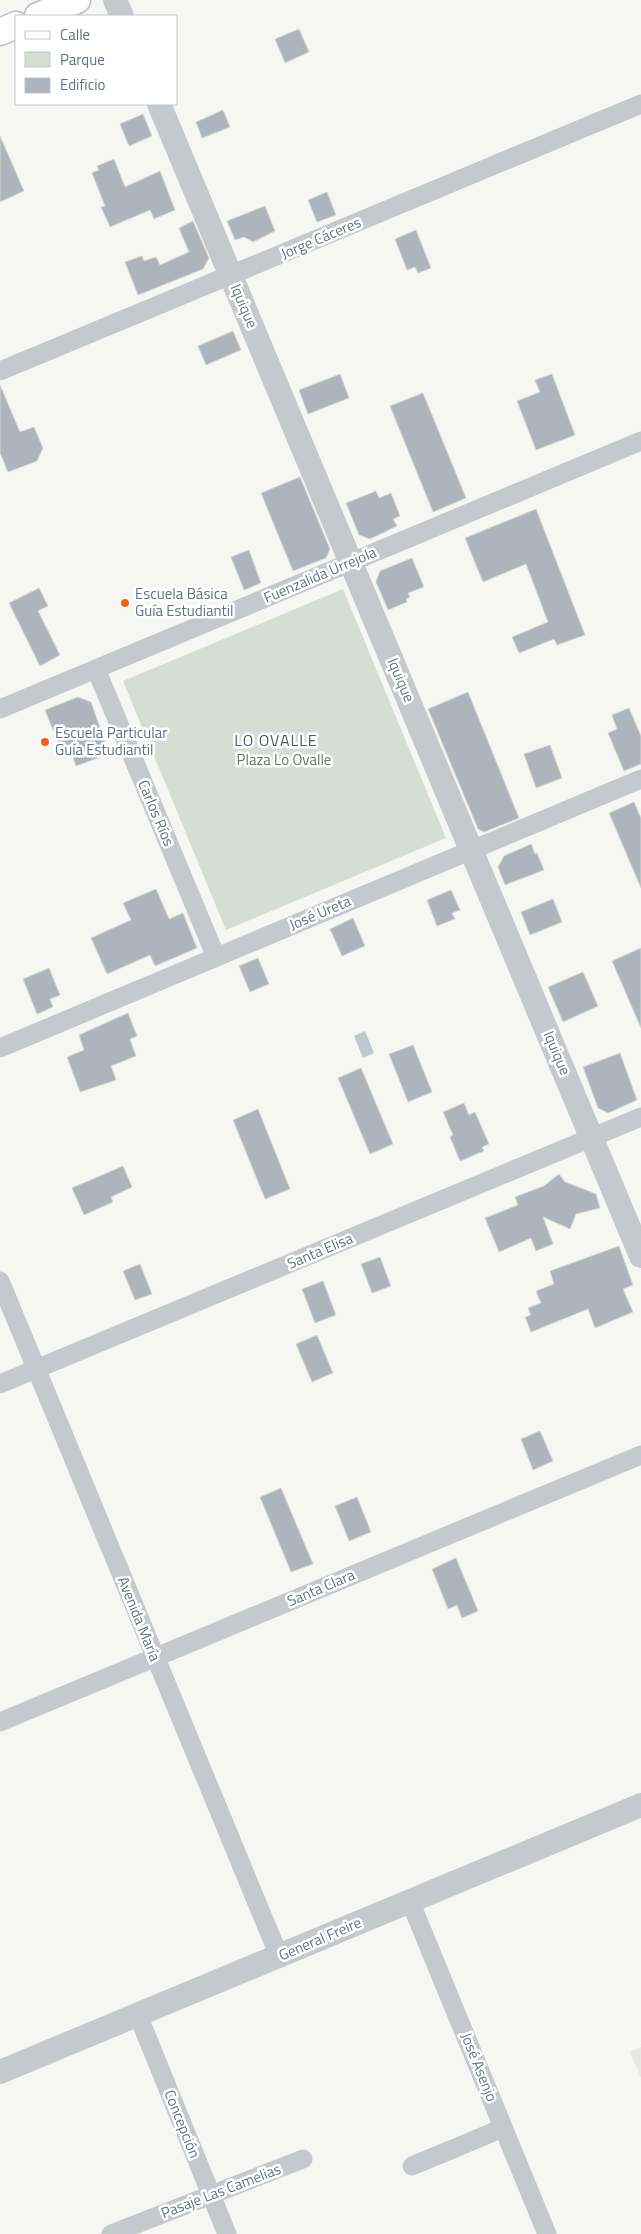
<svg xmlns="http://www.w3.org/2000/svg" width="641" height="2234" font-family="'Titillium Web',sans-serif">
	<rect width="100%" height="100%" fill="#f6f6f2"/>
	<path fill="#e6e8e5" d="M641 2047V2078L630 2052Z"/>
	<path fill="#d6ded3" d="M343 589 446 838 226 930 123 681Z"/>
	<path fill="#bec8ce" d="M365 1031 374 1053 363 1058 354 1036Z"/>
	<g fill="#adb4bb" stroke="#d7d7d5">
		<path d="M299 29 309 52 285 63 275 39Z"/>
		<path d="M223 110 230 127 202 138 196 122Z"/>
		<path d="M143 114 152 136 129 146 120 124Z"/>
		<path d="M0 136 24 191 0 202Z"/>
		<path d="M114 159 125 187 160 171 175 210 154 219 150 210 110 227 101 207 105 206 92 173 99 170 97 166Z"/>
		<path d="M327 192 336 215 317 222 308 200Z"/>
		<path d="M265 206 275 231 253 242 244 237 235 240 227 221Z"/>
		<path d="M193 221 209 258 203 269 138 295 125 262 142 256 144 261 156 257 160 265 189 252 179 228Z"/>
		<path d="M416 230 431 268 418 273 415 267 407 270 395 239Z"/>
		<path d="M233 331 241 350 206 365 198 346Z"/>
		<path d="M340 374 349 398 308 414 299 390Z"/>
		<path d="M552 374 575 435 536 450 517 401 540 392 535 380Z"/>
		<path d="M0 385 20 432 34 427 43 448 37 461 8 472 0 453Z"/>
		<path d="M423 393 466 498 433 512 390 406Z"/>
		<path d="M300 477 330 549 326 558 293 571 261 493Z"/>
		<path d="M376 491 379 498 391 493 400 516 393 519 397 526 370 539 359 535 346 503Z"/>
		<path d="M536 509 585 635 557 645 554 639 519 653 512 637 548 622 526 564 483 582 465 538Z"/>
		<path d="M249 550 261 583 244 590 231 557Z"/>
		<path d="M412 558 424 587 408 593 410 597 406 599 407 602 388 610 376 582 380 571Z"/>
		<path d="M39 588 48 606 38 611 60 655 40 666 9 603Z"/>
		<path d="M468 692 519 818 484 832 478 829 428 709Z"/>
		<path d="M78 697 91 702 109 754 76 766 72 754 64 757 45 710Z"/>
		<path d="M629 708 641 736V764L624 771 608 733 617 729 612 715Z"/>
		<path d="M550 745 562 778 536 788 524 754Z"/>
		<path d="M634 802 641 818V888L609 813Z"/>
		<path d="M531 844 535 854 537 853 544 870 505 885 498 867 504 856Z"/>
		<path d="M156 889 169 919 183 913 197 948 155 966 150 955 107 974 91 938 131 920 123 903Z"/>
		<path d="M451 890 460 910 452 913 455 919 437 926 427 900Z"/>
		<path d="M553 899 562 922 530 935 521 912Z"/>
		<path d="M353 918 365 946 342 956 330 929Z"/>
		<path d="M641 948V1028L612 961Z"/>
		<path d="M258 958 269 984 250 992 239 966Z"/>
		<path d="M49 968 60 995 50 999 53 1007 37 1014 23 979Z"/>
		<path d="M583 972 598 1006 563 1022 548 987Z"/>
		<path d="M128 1013 137 1036 130 1039 136 1056 111 1066 116 1080 80 1092 67 1057 84 1050 79 1035Z"/>
		<path d="M413 1045 432 1092 408 1102 389 1054Z"/>
		<path d="M620 1053 637 1100 608 1113 598 1108 583 1067Z"/>
		<path d="M361 1068 393 1144 370 1154 338 1078Z"/>
		<path d="M464 1103 469 1115 475 1112 489 1144 482 1147 484 1151 460 1161 450 1137 453 1135 443 1112Z"/>
		<path d="M258 1109 290 1189 265 1199 233 1120Z"/>
		<path d="M123 1166 132 1187 111 1197 113 1202 84 1215 72 1188Z"/>
		<path d="M559 1174 565 1182 596 1194 600 1208 576 1214 570 1229 543 1217 553 1244 536 1251 531 1238 499 1252 485 1218 518 1205 515 1197 544 1186Z"/>
		<path d="M619 1246 633 1285 623 1289 633 1312 595 1328 588 1309 531 1332 525 1317 531 1315 528 1308 541 1303 536 1291 554 1284 550 1271Z"/>
		<path d="M380 1257 391 1286 372 1293 361 1264Z"/>
		<path d="M140 1264 152 1294 135 1300 123 1271Z"/>
		<path d="M323 1281 336 1315 315 1323 302 1289Z"/>
		<path d="M317 1335 333 1373 312 1382 296 1344Z"/>
		<path d="M540 1431 553 1461 533 1470 521 1439Z"/>
		<path d="M281 1488 313 1564 291 1572 260 1497Z"/>
		<path d="M357 1497 371 1532 349 1541 335 1506Z"/>
		<path d="M456 1558 478 1611 462 1618 457 1605 448 1609 432 1569Z"/>
	</g>
	<g fill="none" stroke-linecap="round" stroke-linejoin="round">
		<defs>
			<g id="secondary">
				<path d="M38 16 77 0"/>
				<path d="M0 32 16 25"/>
			</g>
		</defs>
		<use href="#secondary" stroke="#b9bdc3" stroke-width="29"/>
		<g stroke="#c5c8cc" stroke-width="19">
			<path d="M0 371 641 104"/>
			<path d="M96 669 216 957"/>
			<path d="M0 709 641 441"/>
			<path d="M0 1048 641 779"/>
			<path d="M0 1281 279 1956"/>
			<path d="M0 1384 641 1117"/>
			<path d="M0 1722 641 1455"/>
			<path d="M410 1901 547 2234"/>
			<path d="M138 2015 227 2234"/>
			<path d="M412 2166 503 2128"/>
			<path d="M111 2234 303 2159"/>
		</g>
		<g stroke="#c5c8cc" stroke-width="24">
			<path d="M115 0 122 16"/>
			<path d="M159 104 641 1256"/>
			<path d="M0 2072 641 1805"/>
		</g>
		<use href="#secondary" stroke="#fff" stroke-width="26"/>
	</g>
	<g fill="#f16018" stroke="#fff" stroke-width="2">
		<circle cx="125" cy="603" r="5"/>
		<circle cx="45" cy="742" r="5"/>
	</g>
	<g text-anchor="middle" stroke-width="5" stroke-linejoin="round" paint-order="stroke">
		<g font-size="15" fill="#627286" stroke="#fff">
			<text transform="translate(321 238) rotate(-23)" y="5">Jorge Cáceres</text>
			<text transform="translate(244 306) rotate(67)" y="5">Iquique</text>
			<text transform="translate(320 575) rotate(-23)" y="5">Fuenzalida Urrejola</text>
			<text transform="translate(401 680) rotate(67)" y="5">Iquique</text>
			<text transform="translate(156 813) rotate(67)" y="5">Carlos Ríos</text>
			<text transform="translate(320 913) rotate(-23)" y="5">José Ureta</text>
			<text transform="translate(557 1053) rotate(67)" y="5">Iquique</text>
			<text transform="translate(320 1251) rotate(-23)" y="5">Santa Elisa</text>
			<text transform="translate(321 1588) rotate(-23)" y="5">Santa Clara</text>
			<text transform="translate(139 1619) rotate(68)" y="5">Avenida María</text>
			<text transform="translate(320 1939) rotate(-23)" y="5">General Freire</text>
			<text transform="translate(479 2067) rotate(68)" y="5">José Asenjo</text>
			<text transform="translate(182 2124) rotate(68)" y="5">Concepción</text>
			<text transform="translate(221 2191) rotate(-21)" y="5">Pasaje Las Camelias</text>
		</g>
		<g font-size="15" fill="#627286" stroke="#fff" text-anchor="start">
			<text x="135" y="599">Escuela Básica<tspan x="135" dy="17">Guía Estudiantil</tspan></text>
			<text x="55" y="738">Escuela Particular<tspan x="55" dy="17">Guía Estudiantil</tspan></text>
		</g>
		<g font-size="15" fill="#657c62" stroke="#fff">
			<text x="284" y="765">Plaza Lo Ovalle</text>
		</g>
		<g font-size="16" letter-spacing="1" fill="#515c6a" stroke="#fff">
			<text x="276" y="746">LO OVALLE</text>
		</g>
	</g>
	<rect x="15" y="15" width="162" height="90" fill="#ffffff" stroke="#c0c7cf"/>
	<rect x="25" y="31" width="25" height="8" fill="#ffffff" stroke="#c0c7cf"/>
	<text x="60" y="40" font-size="15" fill="#627286">Calle</text>
	<rect x="25" y="52" width="25" height="15" fill="#d6ded3" stroke="#c0c7cf"/>
	<text x="60" y="65" font-size="15" fill="#627286">Parque</text>
	<rect x="25" y="78" width="25" height="15" fill="#adb4bb" stroke="#c0c7cf"/>
	<text x="60" y="90" font-size="15" fill="#627286">Edificio</text>
</svg>
